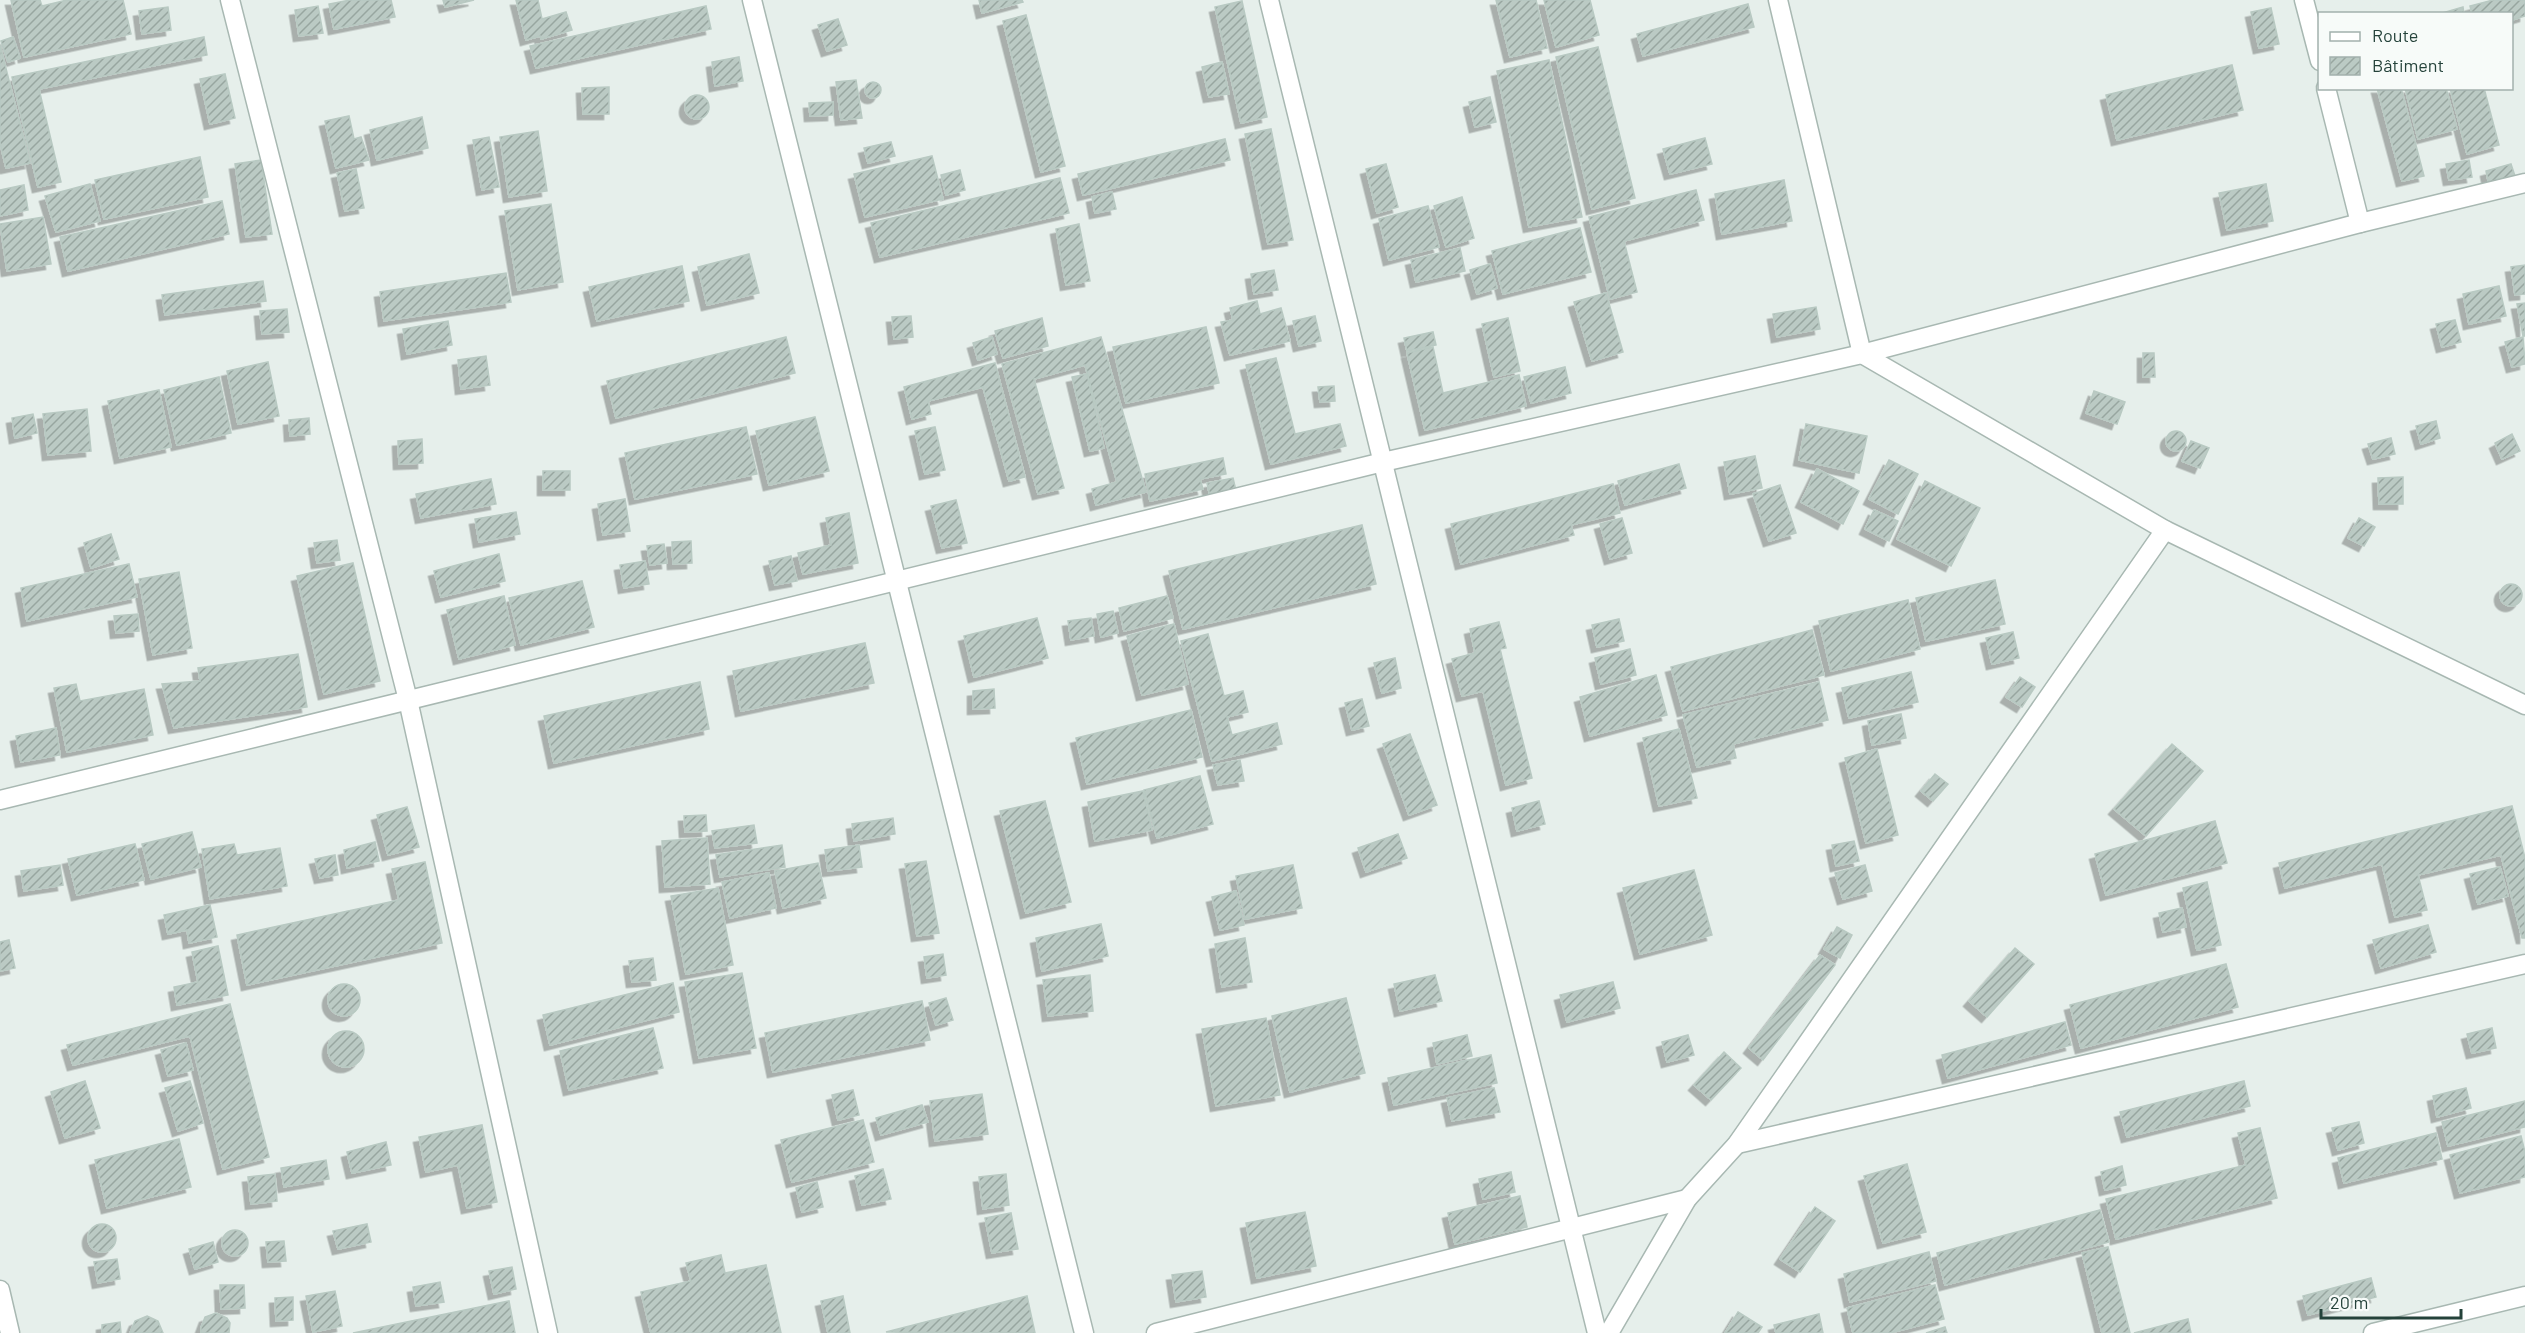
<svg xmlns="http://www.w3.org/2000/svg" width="2525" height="1333" font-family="Barlow,sans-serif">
	<defs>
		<pattern id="building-hatch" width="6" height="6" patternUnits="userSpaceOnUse" patternTransform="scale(1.5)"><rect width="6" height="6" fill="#bbcac4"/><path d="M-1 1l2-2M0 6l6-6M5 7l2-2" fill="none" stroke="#98a6a0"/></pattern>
		<filter id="shadow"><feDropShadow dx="-5.5" dy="5.5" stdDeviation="0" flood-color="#0004"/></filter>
	</defs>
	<rect width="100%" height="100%" fill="#e6efeb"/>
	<g fill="url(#building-hatch)" stroke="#b8c9c2" stroke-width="1.5" filter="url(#shadow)">
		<path d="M11 0H40L42 6 67 0H123L131 34 24 57Z"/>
		<path d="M350 0H391L395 17 334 29 329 4Z"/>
		<path d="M443 0H474L445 7Z"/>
		<path d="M516 0H538L542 19 566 12 572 30 541 39 540 36 526 40Z"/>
		<path d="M979 0H1022L1023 2 982 13Z"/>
		<path d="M1496 0H1536L1547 48 1510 57Z"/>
		<path d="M1544 0H1590L1599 35 1556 47Z"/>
		<path d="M2493 0H2525V16L2512 20V14H2472L2470 6Z"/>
		<path d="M1242 1 1267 117 1241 123 1215 7Z"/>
		<path d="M1748 4 1754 27 1643 56 1637 34Z"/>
		<path d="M318 6 323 33 299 36 295 10Z"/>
		<path d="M706 6 711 29 536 68 530 46Z"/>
		<path d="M168 7 171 30 142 34 139 11Z"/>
		<path d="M2463 7 2464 14H2439Z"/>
		<path d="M2271 8 2279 44 2259 48 2251 12Z"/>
		<path d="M1026 15 1065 166 1041 172 1003 21Z"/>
		<path d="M838 19 847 45 827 51 818 25Z"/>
		<path d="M13 37 20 58 8 62 1 41Z"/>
		<path d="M204 37 207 55 39 89 61 182 38 187 12 77Z"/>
		<path d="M0 45 30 163 6 168 0 143Z"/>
		<path d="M1598 47 1635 198 1592 209 1556 57Z"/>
		<path d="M739 57 743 81 715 86 712 62Z"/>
		<path d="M1549 60 1582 217 1529 227 1497 71Z"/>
		<path d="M1222 62 1229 94 1209 97 1202 67Z"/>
		<path d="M2232 65 2243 110 2117 140 2106 95Z"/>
		<path d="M225 74 235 118 210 124 200 79Z"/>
		<path d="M856 80 862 118 841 120 836 82Z"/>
		<circle cx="873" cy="90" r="8"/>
		<path d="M609 87V114H583L582 88Z"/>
		<path d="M2377 88H2401L2424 176 2402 181Z"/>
		<path d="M2405 88H2446L2457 129 2418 139Z"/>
		<path d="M2450 88H2484L2499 145 2467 154Z"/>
		<circle cx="697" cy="107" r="12"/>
		<path d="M1490 97 1496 122 1475 127 1469 102Z"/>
		<path d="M833 102V115L810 116 809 103Z"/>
		<path d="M349 116 354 139 361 137 369 160 336 168 325 121Z"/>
		<path d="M422 117 428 148 377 160 370 130Z"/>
		<path d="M1271 129 1293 240 1268 244 1245 134Z"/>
		<path d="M538 131 547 191 509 197 500 137Z"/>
		<path d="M489 137 499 187 482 190 473 140Z"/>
		<path d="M1705 138 1712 164 1670 174 1663 149Z"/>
		<path d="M1225 139 1230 160 1083 195 1078 174Z"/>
		<path d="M891 142 895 156 868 163 864 148Z"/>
		<path d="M932 156 943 199 865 217 854 174Z"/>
		<path d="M200 157 208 197 104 219 95 180Z"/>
		<path d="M261 160 272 234 246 237 235 164Z"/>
		<path d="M2469 160 2472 177 2449 180 2446 164Z"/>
		<path d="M1386 164 1398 207 1377 213 1366 169Z"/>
		<path d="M2511 164 2517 182 2490 190 2486 171Z"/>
		<path d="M356 169 364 208 345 211 337 173Z"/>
		<path d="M960 170 965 190 946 195 941 175Z"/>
		<path d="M1060 178 1069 213 880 257 871 223Z"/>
		<path d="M1784 180 1792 221 1722 234 1715 194Z"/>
		<path d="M90 184 100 221 56 232 45 196Z"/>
		<path d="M2266 184 2273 221 2227 230 2219 193Z"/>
		<path d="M24 185 28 210 0 216V190Z"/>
		<path d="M1696 190 1704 220 1624 241 1637 292 1610 299 1589 217Z"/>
		<path d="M1112 192 1116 209 1095 213 1092 197Z"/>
		<path d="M1462 197 1474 238 1446 247 1434 206Z"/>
		<path d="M222 201 229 234 68 271 60 237Z"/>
		<path d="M551 204 563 282 518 290 505 211Z"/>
		<path d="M1428 206 1439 247 1389 260 1379 219Z"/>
		<path d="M43 217 51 264 7 271 0 224Z"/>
		<path d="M1079 224 1090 281 1066 285 1056 229Z"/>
		<path d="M1580 228 1591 272 1503 294 1492 251Z"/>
		<path d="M1460 248 1465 271 1416 282 1411 260Z"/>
		<path d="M749 254 759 293 707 305 698 267Z"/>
		<path d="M1490 264 1497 288 1477 294 1470 270Z"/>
		<path d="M2525 265V294L2515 295 2511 267Z"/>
		<path d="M682 266 689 301 597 321 589 287Z"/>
		<path d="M1274 270 1278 290 1254 294 1251 274Z"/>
		<path d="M506 273 511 302 384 321 380 292Z"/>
		<path d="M263 281 266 301 165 315 162 295Z"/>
		<path d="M2499 286 2506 316 2469 324 2463 294Z"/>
		<path d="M1606 293 1623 352 1592 361 1574 302Z"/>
		<path d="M1257 301 1260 314 1281 308 1290 341 1230 355 1221 322 1233 320 1230 308Z"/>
		<path d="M2525 303V336H2523L2517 304Z"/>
		<path d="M1816 307 1820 329 1777 337 1773 314Z"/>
		<path d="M287 309 289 332 262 334 260 311Z"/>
		<path d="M911 316 913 337 894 339 892 317Z"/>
		<path d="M1315 316 1321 341 1299 346 1293 321Z"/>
		<path d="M1042 318 1048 346 1003 358 995 331Z"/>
		<path d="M1508 318 1520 371 1494 377 1482 324Z"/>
		<path d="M2455 320 2461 342 2442 347 2436 324Z"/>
		<path d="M448 321 452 345 407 354 403 329Z"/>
		<path d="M1206 327 1219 383 1126 403 1113 347Z"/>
		<path d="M1433 332 1436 345 1407 351 1404 338Z"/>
		<path d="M786 337 795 373 616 418 607 381Z"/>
		<path d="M992 337 997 354 978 360 973 343Z"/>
		<path d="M1101 337 1146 492 1096 505 1092 489 1117 482 1085 365 1034 379 1064 488 1038 494 1002 364Z"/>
		<path d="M2523 337 2525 364 2512 367 2505 342Z"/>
		<path d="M1433 347 1443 393 1519 375 1526 406 1425 430 1407 353Z"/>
		<path d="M2143 353H2154L2155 377H2143Z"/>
		<path d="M486 356 490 385 461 389 458 360Z"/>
		<path d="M1276 358 1295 434 1340 424 1346 446 1271 464 1246 365Z"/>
		<path d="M268 362 279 416 238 424 227 371Z"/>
		<path d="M995 363 1025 477 1009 481 983 387 928 401 931 414 912 419 904 387Z"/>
		<path d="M1565 367 1571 393 1531 403 1524 377Z"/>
		<path d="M1087 374 1104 448 1090 451 1072 377Z"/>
		<path d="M219 377 231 433 177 445 164 390Z"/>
		<path d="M1334 386 1335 401 1320 402 1318 387Z"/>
		<path d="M159 390 171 447 120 458 108 401Z"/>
		<path d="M2094 391 2125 402 2117 424 2086 413Z"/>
		<path d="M87 409 91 451 48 455 43 414Z"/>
		<path d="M33 414 37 433 15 438 12 418Z"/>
		<path d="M815 417 829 471 769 485 756 431Z"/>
		<path d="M309 418 310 434 290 436 289 420Z"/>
		<path d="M2436 421 2440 438 2421 444 2416 426Z"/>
		<path d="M1806 424 1867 436 1859 473 1799 460Z"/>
		<path d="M746 427 757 474 635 499 625 453Z"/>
		<path d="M935 427 945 470 925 474 915 431Z"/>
		<circle cx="2176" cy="441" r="10"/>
		<path d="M2512 434 2520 451 2502 459 2495 443Z"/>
		<path d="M2391 438 2395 454 2373 459 2368 444Z"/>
		<path d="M422 439 423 463 399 464 398 441Z"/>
		<path d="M2191 441 2209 448 2200 468 2182 461Z"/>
		<path d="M1755 456 1762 488 1730 494 1724 462Z"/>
		<path d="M1223 458 1226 474 1200 479 1203 489 1150 501 1145 474Z"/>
		<path d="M1889 460 1918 474 1898 514 1869 499Z"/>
		<path d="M1679 464 1686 488 1625 505 1618 481Z"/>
		<path d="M1817 469 1859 491 1843 524 1801 502Z"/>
		<rect x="543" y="471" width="27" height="19"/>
		<path d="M2403 477V504H2379L2378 478Z"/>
		<path d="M1233 478 1237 495 1211 501 1207 483Z"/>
		<path d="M491 479 496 504 421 518 416 494Z"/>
		<path d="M1925 481 1980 508 1951 566 1897 539Z"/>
		<path d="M1613 484 1620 513 1571 525 1574 535 1461 564 1451 524Z"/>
		<path d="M1780 485 1796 533 1769 541 1753 494Z"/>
		<path d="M625 499 630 531 603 535 598 504Z"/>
		<path d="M956 500 967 543 942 548 931 506Z"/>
		<path d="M1874 510 1898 521 1889 541 1865 529Z"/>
		<path d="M516 512 520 534 479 542 475 519Z"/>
		<path d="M849 513 858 563 803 574 798 553 831 545 826 518Z"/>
		<path d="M1622 518 1632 553 1610 559 1600 524Z"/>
		<path d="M2359 518 2375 527 2364 546 2348 538Z"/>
		<path d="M1362 525 1376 584 1183 629 1169 571Z"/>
		<path d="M111 534 119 559 91 568 84 543Z"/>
		<path d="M337 540 340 560 317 563 314 543Z"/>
		<path d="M691 541 692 563 673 564 672 542Z"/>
		<path d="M664 544 667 563 650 565 647 546Z"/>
		<path d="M499 554 505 581 441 597 434 571Z"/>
		<path d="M791 556 797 581 775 585 769 561Z"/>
		<path d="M645 561 649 584 624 588 620 565Z"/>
		<path d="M353 563 380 681 324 694 297 576Z"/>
		<path d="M129 564 137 597 27 621 21 588Z"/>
		<path d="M179 572 192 648 153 655 139 579Z"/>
		<path d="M1995 580 2005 624 1926 641 1916 598Z"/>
		<path d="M582 581 594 627 521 645 509 598Z"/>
		<circle cx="2511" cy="595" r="11"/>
		<path d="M504 596 515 645 459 659 447 610Z"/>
		<path d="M1167 596 1173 618 1124 631 1119 608Z"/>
		<path d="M1908 600 1920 649 1831 671 1819 621Z"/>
		<path d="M1113 611 1118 633 1101 637 1097 614Z"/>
		<path d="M138 614 139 631 116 633 114 616Z"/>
		<path d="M1037 618 1048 658 974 677 964 636Z"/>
		<path d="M1091 618 1094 636 1071 640 1068 621Z"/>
		<path d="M1619 619 1624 641 1597 647 1592 625Z"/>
		<path d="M1499 622 1506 648 1500 649 1532 778 1506 785 1483 691 1462 696 1452 659 1475 653 1470 629Z"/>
		<path d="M1174 624 1188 684 1142 695 1127 636Z"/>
		<path d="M1812 630 1824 675 1683 711 1671 667Z"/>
		<path d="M2013 632 2019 658 1992 664 1986 638Z"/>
		<path d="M1208 634 1224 696 1243 691 1248 712 1227 717 1232 735 1277 723 1282 744 1212 761 1181 641Z"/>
		<path d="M865 643 874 683 741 711 733 671Z"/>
		<path d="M1630 649 1636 675 1601 684 1595 658Z"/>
		<path d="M298 654 307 707 174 728 162 684 200 681 198 668Z"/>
		<path d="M1395 658 1401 688 1382 693 1374 663Z"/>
		<path d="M1911 672 1918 702 1849 718 1842 688Z"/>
		<path d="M1656 675 1667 715 1590 736 1580 697Z"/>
		<path d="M2020 677 2035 687 2022 707 2006 697Z"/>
		<path d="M700 682 709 729 554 763 544 716Z"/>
		<path d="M1819 682 1828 720 1733 744 1736 758 1697 767 1683 715Z"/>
		<path d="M76 684 80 701 144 689 153 735 67 752 54 688Z"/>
		<path d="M994 689 995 708 973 709V691Z"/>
		<path d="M1362 699 1369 726 1352 730 1345 703Z"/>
		<path d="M1191 710 1202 757 1087 784 1076 738Z"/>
		<path d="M1901 714 1906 738 1872 745 1868 721Z"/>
		<path d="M56 728 60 755 21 762 16 736Z"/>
		<path d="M1679 729 1697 798 1659 806 1643 738Z"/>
		<path d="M1410 734 1437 805 1409 815 1383 744Z"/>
		<path d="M2172 744 2203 771 2146 836 2114 809Z"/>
		<path d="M1877 749 1898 835 1866 843 1845 758Z"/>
		<path d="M1240 760 1244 781 1218 785 1213 765Z"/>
		<path d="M1935 774 1948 784 1933 801 1921 791Z"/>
		<path d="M1200 776 1213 824 1157 838 1144 790Z"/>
		<path d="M1143 791 1152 830 1095 841 1088 802Z"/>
		<path d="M1045 801 1071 902 1026 913 1000 811Z"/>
		<path d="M1539 801 1545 824 1517 831 1512 808Z"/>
		<path d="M2512 806 2525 858V938H2522L2501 855 2418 875 2427 910 2395 917 2382 864 2285 888 2279 863Z"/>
		<path d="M407 807 419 847 388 855 377 815Z"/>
		<path d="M706 815 707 831 685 832 684 816Z"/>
		<path d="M893 818 895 834 854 841 852 824Z"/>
		<path d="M2215 821 2227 863 2106 895 2095 854Z"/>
		<path d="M754 825 757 843 715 848 712 831Z"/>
		<path d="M192 832 201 867 151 879 142 844Z"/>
		<path d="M1398 834 1407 858 1366 872 1358 848Z"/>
		<path d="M707 838 710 884 665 887 662 841Z"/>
		<path d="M1854 841 1859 861 1836 866 1832 845Z"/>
		<path d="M375 842 379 861 347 868 344 850Z"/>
		<path d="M135 844 144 880 77 895 68 859Z"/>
		<path d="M234 844 237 855 280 848 287 886 210 899 202 849Z"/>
		<path d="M782 845 785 867 720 877 716 855Z"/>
		<path d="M859 845 862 867 828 871 825 850Z"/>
		<path d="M335 855 338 875 320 878 315 859Z"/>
		<path d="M926 861 939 933 917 936 905 864Z"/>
		<path d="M425 862 442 943 247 985 237 935 399 900 392 869Z"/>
		<path d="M818 863 826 898 783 908 775 871Z"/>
		<path d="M60 865 63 885 24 891 21 871Z"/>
		<path d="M1293 865 1302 908 1245 919 1236 876Z"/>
		<path d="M1865 865 1872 891 1843 899 1835 873Z"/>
		<path d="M2500 867 2508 896 2478 904 2470 874Z"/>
		<path d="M1694 870 1712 935 1640 954 1623 888Z"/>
		<path d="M769 873 776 908 730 918 722 882Z"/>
		<path d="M2207 882 2221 945 2197 950 2183 888Z"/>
		<path d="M718 888 733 965 686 974 671 896Z"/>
		<path d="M1236 891 1244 925 1220 930 1212 897Z"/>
		<path d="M210 905 217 937 189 943 187 930 168 934 164 915Z"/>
		<path d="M2182 908 2186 927 2163 932 2159 913Z"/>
		<path d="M1101 924 1108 956 1042 971 1036 938Z"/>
		<path d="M2428 925 2436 952 2381 968 2373 940Z"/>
		<path d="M1837 927 1852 935 1840 958 1824 949Z"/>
		<path d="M1245 938 1252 982 1222 987 1215 944Z"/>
		<path d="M9 940 15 968 0 971V942Z"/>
		<path d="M218 946 228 995 177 1005 174 987 198 982 192 952Z"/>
		<path d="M2015 948 2034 964 1987 1017 1969 1001Z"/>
		<path d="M943 954 946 975 927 978 924 957Z"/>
		<path d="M1820 955 1835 965 1763 1060 1749 1048Z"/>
		<path d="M653 958 656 980 632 982 629 961Z"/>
		<path d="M2226 964 2238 1007 2081 1048 2070 1005Z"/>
		<path d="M742 973 756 1048 699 1058 685 982Z"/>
		<path d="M1090 975 1093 1011 1048 1016 1043 980Z"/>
		<path d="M1435 975 1442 1001 1400 1011 1394 984Z"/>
		<path d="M1613 982 1620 1008 1567 1022 1560 995Z"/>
		<path d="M673 983 679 1012 550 1045 543 1015Z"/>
		<circle cx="344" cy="1000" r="16"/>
		<path d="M946 998 953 1020 936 1025 929 1003Z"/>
		<path d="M1346 998 1365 1073 1290 1092 1272 1016Z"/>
		<path d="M922 1001 930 1040 773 1072 765 1033Z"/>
		<path d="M230 1004 269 1157 223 1169 190 1036 73 1065 67 1045Z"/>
		<path d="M1266 1018 1280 1095 1216 1106 1202 1029Z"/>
		<path d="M2065 1022 2071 1045 1948 1078 1942 1055Z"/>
		<path d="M653 1028 663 1068 569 1090 560 1051Z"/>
		<path d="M2492 1028 2496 1048 2472 1053 2467 1034Z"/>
		<circle cx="346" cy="1049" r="18"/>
		<path d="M1467 1035 1472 1056 1437 1064 1433 1043Z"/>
		<path d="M1688 1035 1694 1055 1667 1062 1662 1042Z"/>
		<path d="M186 1043 193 1070 168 1076 161 1050Z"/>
		<path d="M1724 1052 1741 1068 1711 1100 1694 1085Z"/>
		<path d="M1491 1055 1497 1083 1394 1105 1388 1078Z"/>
		<path d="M85 1081 100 1128 65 1138 51 1092Z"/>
		<path d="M190 1081 203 1123 178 1131 165 1088Z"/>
		<path d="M2244 1081 2250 1106 2127 1137 2120 1112Z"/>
		<path d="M1494 1088 1500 1112 1452 1121 1447 1098Z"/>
		<path d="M2466 1088 2471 1108 2437 1117 2433 1096Z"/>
		<path d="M853 1090 859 1115 838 1120 832 1095Z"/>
		<path d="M982 1094 988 1134 935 1141 930 1101Z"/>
		<path d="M2525 1101V1127L2448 1146 2442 1122Z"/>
		<path d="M922 1105 928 1122 881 1135 876 1118Z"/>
		<path d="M863 1120 874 1162 792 1182 781 1140Z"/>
		<path d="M2359 1122 2364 1143 2338 1150 2332 1128Z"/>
		<path d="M482 1125 497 1202 467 1208 458 1165 426 1172 419 1137Z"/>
		<path d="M2260 1128 2277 1198 2116 1239 2106 1199 2246 1165 2238 1133Z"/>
		<path d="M2436 1133 2442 1159 2344 1183 2338 1158Z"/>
		<path d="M2521 1136 2525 1152V1177L2460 1193 2450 1155Z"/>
		<path d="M179 1139 191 1187 107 1208 95 1160Z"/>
		<path d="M386 1142 391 1165 352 1173 347 1152Z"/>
		<path d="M326 1160 329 1179 284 1187 281 1168Z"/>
		<path d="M1907 1164 1926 1232 1883 1243 1864 1176Z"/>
		<path d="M2122 1166 2126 1185 2105 1190 2101 1172Z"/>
		<path d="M883 1169 891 1199 862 1205 855 1176Z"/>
		<path d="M1511 1172 1515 1192 1483 1199 1479 1179Z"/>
		<path d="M275 1174 277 1201 251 1204 248 1177Z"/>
		<path d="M1006 1174 1009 1205 983 1209 979 1177Z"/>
		<path d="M817 1182 823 1207 802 1212 796 1188Z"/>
		<path d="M1520 1196 1527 1227 1455 1244 1448 1213Z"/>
		<path d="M1815 1207 1835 1221 1800 1272 1780 1259Z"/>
		<path d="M2100 1210 2109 1242 1945 1285 1937 1253Z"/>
		<path d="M1305 1212 1316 1266 1257 1278 1246 1223Z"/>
		<path d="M1011 1213 1018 1249 992 1253 985 1218Z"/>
		<circle cx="102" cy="1238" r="14"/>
		<path d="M367 1224 371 1242 338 1249 333 1231Z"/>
		<circle cx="235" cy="1243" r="13"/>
		<path d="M284 1241 286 1261 268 1262 266 1242Z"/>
		<path d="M213 1242 218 1262 195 1269 189 1249Z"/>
		<path d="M2108 1247 2130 1333H2102L2082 1253Z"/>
		<path d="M1929 1252 1936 1281 1850 1302 1844 1274Z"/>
		<path d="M721 1255 725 1273 766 1265 781 1333H651L641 1292 691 1281 686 1263Z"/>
		<path d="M117 1259 120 1279 98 1283 94 1262Z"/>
		<path d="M512 1267 516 1289 494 1294 489 1271Z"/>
		<path d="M1202 1271 1206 1297 1176 1302 1172 1275Z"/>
		<path d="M2371 1278 2376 1297 2308 1315 2303 1296Z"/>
		<path d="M440 1282 444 1302 416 1306 413 1287Z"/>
		<path d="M220 1285H244L245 1308 221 1309Z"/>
		<path d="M1935 1285 1944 1319 1890 1333H1853L1847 1308Z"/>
		<path d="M335 1291 342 1326 313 1332 306 1296Z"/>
		<path d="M843 1296 850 1333H828L821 1301Z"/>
		<path d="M1027 1296 1035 1333 886 1332Z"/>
		<path d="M293 1297V1320L276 1321 275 1298Z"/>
		<path d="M509 1301 515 1333H353Z"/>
		<path d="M1738 1312 1762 1327 1758 1333H1725Z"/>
		<path d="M216 1313 227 1318 230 1323 229 1333H201V1328L205 1317Z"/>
		<path d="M1819 1314 1823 1333H1776L1774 1325Z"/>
		<path d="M147 1316 158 1321 163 1333H130L135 1321Z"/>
		<path d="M2188 1319 2191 1333H2134Z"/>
		<path d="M120 1322 121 1333H102V1325Z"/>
		<path d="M1945 1327 1947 1333H1926Z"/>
	</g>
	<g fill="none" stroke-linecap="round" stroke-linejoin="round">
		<defs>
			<g id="minor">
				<path d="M230 0 408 700 548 1333"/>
				<path d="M752 0 1084 1333"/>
				<path d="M1269 0 1597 1333"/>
				<path d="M1778 0 1862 354 2165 530 2525 705"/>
				<path d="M2304 0 2320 61"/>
				<path d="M2326 88 2360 223"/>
				<path d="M0 800 1383 462 1862 354 2360 223 2525 183"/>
				<path d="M1737 1144 2525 964"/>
				<path d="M0 1290 10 1333"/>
				<path d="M1156 1333 1687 1199"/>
				<path d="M1609 1333 1687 1199 1737 1144 2165 530"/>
				<path d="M2373 1333 2525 1296"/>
			</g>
		</defs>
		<use href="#minor" stroke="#a8b8b2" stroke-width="21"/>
		<use href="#minor" stroke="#fff" stroke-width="18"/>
	</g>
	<rect x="2318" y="12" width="195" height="78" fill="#f7fbf9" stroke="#a3b1ad" stroke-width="1.5"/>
	<rect x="2330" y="32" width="30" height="9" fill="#ffffff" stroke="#a3b1ad" stroke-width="1.5"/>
	<text x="2372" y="42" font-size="18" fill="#24423a">Route</text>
	<rect x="2330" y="57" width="30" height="18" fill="url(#building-hatch)" stroke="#a3b1ad" stroke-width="1.5"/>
	<text x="2372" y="72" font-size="18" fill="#24423a">Bâtiment</text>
	<path d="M2321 1309v9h140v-9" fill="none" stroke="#24423a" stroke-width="3"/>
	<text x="2330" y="1309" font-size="18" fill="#24423a" stroke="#f7fbf9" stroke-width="4.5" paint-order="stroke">20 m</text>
</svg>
